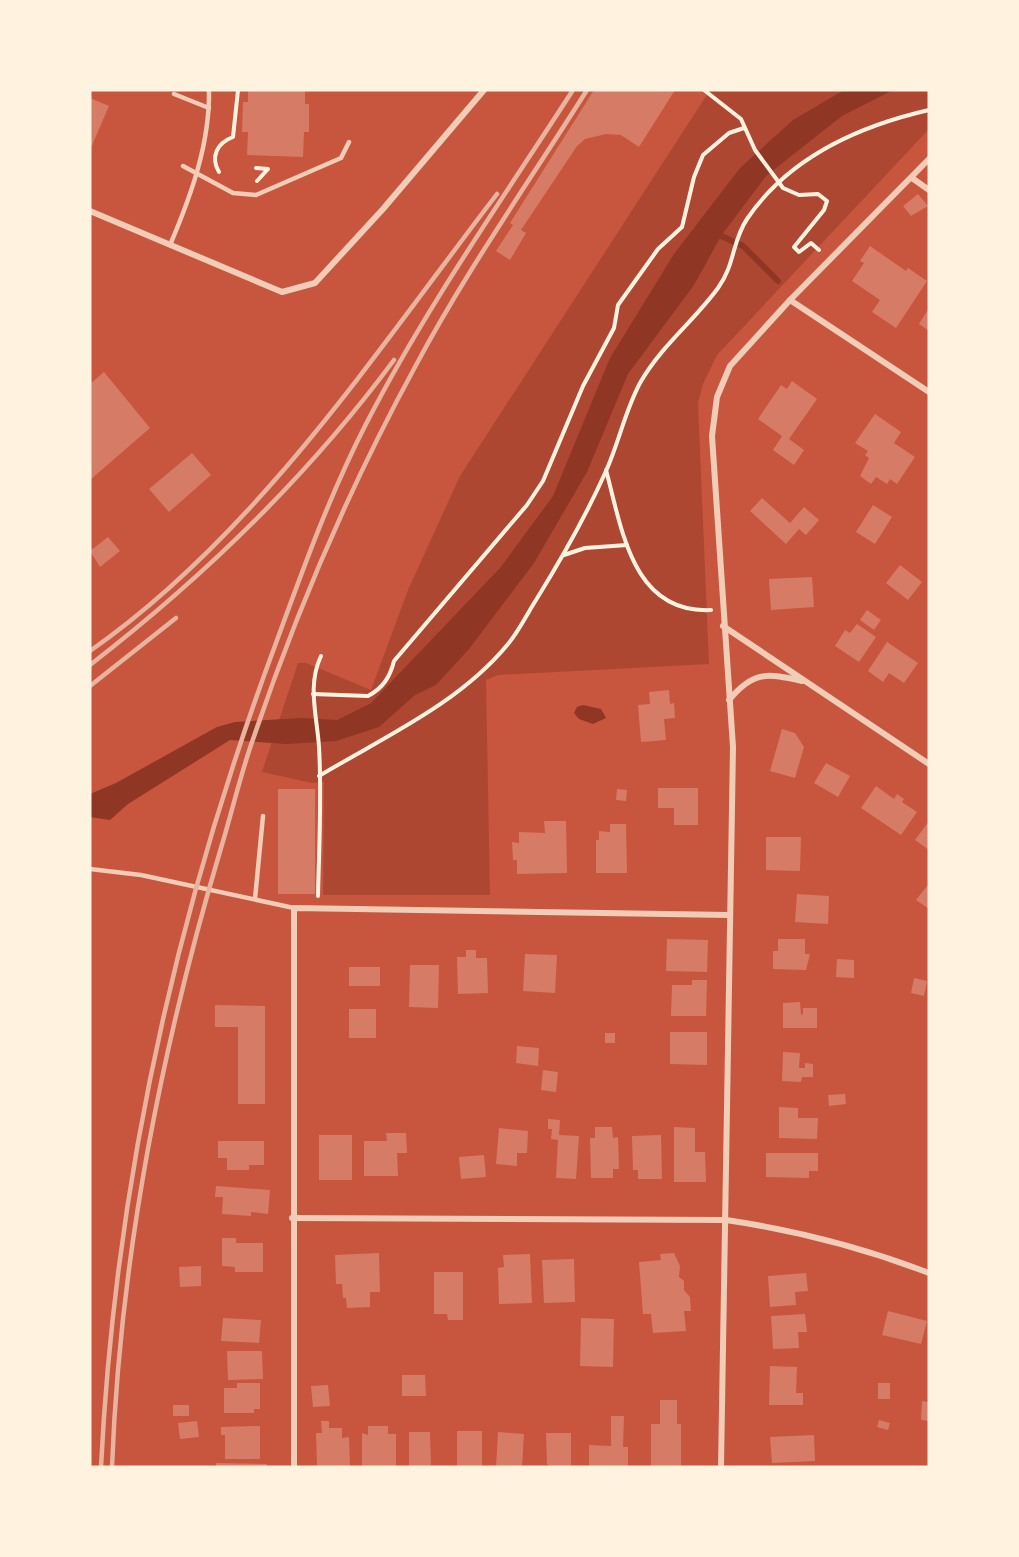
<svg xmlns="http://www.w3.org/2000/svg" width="1019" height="1557" font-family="Merriweather,serif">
	<rect width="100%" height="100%" fill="#c8553d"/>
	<path fill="#ae4732" d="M710 90H929V129L717 355 703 384 698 403 709 664 498 675 486 680 490 895H323L324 782 312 783 262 772 298 663H306L371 690 408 590 460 476Z"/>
	<g fill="#8f3625">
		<path d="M844 90H893L842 116 766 176 721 236 694 285 628 374 587 472 534 563 469 649 436 685 415 695 379 727 336 741 287 744 230 740 128 804 110 820 90 817V794L116 783 217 727 235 722 302 718 337 720 371 703 500 568 553 496 610 358 674 254 740 168 793 120Z"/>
		<path d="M583 705 601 709 606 718 593 724 579 719 574 713 577 707Z"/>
	</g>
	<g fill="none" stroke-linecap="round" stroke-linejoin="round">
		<path stroke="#8f3625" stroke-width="6" d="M715 233 743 246 778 281"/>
	</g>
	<g fill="#d67c66">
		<path d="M248 90H305V104H309V132H304L303 157 247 155 248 132H242L243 102H248Z"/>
		<path d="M594 90H675L639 147 621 135 606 134 585 139 577 146 521 230 526 233 510 260 496 251 513 225 510 223Z"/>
		<path d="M90 98 109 106 90 150Z"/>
		<path d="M918 194 928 206 911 216 903 206Z"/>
		<path d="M870 246 906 271 908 268 927 281 896 328 872 312 880 300 852 281 864 263 860 261Z"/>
		<path d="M929 308V331L919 324Z"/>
		<path d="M104 372 150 428 90 480V384Z"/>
		<path d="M792 381 817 399 789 439 804 450 794 465 773 450 782 436 758 419 781 385 787 389Z"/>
		<path d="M875 414 901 432 894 443 915 457 897 484 890 479 887 484 876 477 871 484 860 476 869 458 865 455 868 451 855 443Z"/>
		<path d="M192 453 211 475 169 512 149 489Z"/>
		<path d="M762 498 790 523 804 507 819 520 806 535 799 529 786 544 750 511Z"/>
		<path d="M873 505 892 517 875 544 856 532Z"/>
		<path d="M108 537 120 551 100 567 90 551Z"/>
		<path d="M900 565 922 582 908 600 886 583Z"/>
		<path d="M812 577 814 607 771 610 769 579Z"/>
		<path d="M867 610 881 620 874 630 860 620Z"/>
		<path d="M857 624 876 637 859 662 835 646 845 630 850 633Z"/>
		<path d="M887 642 918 663 904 683 889 673 883 682 868 671Z"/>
		<path d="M669 690 670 704 674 703 675 718 664 719 666 740 641 742 638 705 650 704 649 692Z"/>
		<path d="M782 729 795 733 804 747 795 778 770 771Z"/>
		<path d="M826 763 850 776 838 797 814 783Z"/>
		<path d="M876 786 894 799 897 794 904 799 902 802 917 812 901 835 861 808Z"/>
		<path d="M658 788H698V825H674V808H658Z"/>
		<rect x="278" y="789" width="37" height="105"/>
		<path d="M617 789 627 790 626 801 616 800Z"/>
		<path d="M544 821H566L567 873 517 874V860H513L512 842 519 843V832L545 833Z"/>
		<path d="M929 821V850L915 840Z"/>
		<path d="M610 824H626L627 873H596V840H599V831L610 832Z"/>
		<path d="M766 837H801L800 871 766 870Z"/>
		<path d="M927 886 929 887V909L916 900Z"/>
		<path d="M797 894 829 896 828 924 795 922Z"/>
		<path d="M667 939 708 940 707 972 666 971Z"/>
		<path d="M778 939H805V954H810L806 970 773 969V951H778Z"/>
		<path d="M466 950H476V958H487L488 993 458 994 457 957H466Z"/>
		<path d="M525 954 557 955 555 993 523 991Z"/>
		<path d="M837 959 854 960V978L836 977Z"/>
		<path d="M410 965H439L438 1008 409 1007Z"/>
		<rect x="349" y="967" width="31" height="19"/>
		<path d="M914 978 927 981 924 996 911 993Z"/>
		<path d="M692 980H707L706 1016H671L672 985H692Z"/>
		<path d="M800 1002 801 1015 803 1014V1008H817V1028H783V1003Z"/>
		<path d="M215 1005 265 1006V1104H238V1027H215Z"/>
		<rect x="349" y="1009" width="27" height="29"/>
		<path d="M670 1032H707V1065L670 1064Z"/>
		<rect x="605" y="1033" width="10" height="10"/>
		<path d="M517 1046 539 1048 538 1066 516 1063Z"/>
		<path d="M783 1052 800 1053 799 1068H805V1063L813 1064V1077H802L801 1082 782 1081Z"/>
		<path d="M543 1070 558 1072 556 1092 541 1090Z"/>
		<path d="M845 1094 846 1104 829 1106 828 1095Z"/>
		<path d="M779 1107 798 1108V1118H818L817 1139 779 1138Z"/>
		<path d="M548 1119 560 1120 559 1135 579 1136 576 1179 556 1178 558 1140 551 1139 552 1129H548Z"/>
		<path d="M595 1127H612L613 1138 618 1137 619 1169H613V1178H591L590 1138H595Z"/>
		<path d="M674 1127 695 1128V1152H705L706 1182H674Z"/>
		<path d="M499 1128 528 1131 527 1153H517V1166L496 1164Z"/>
		<path d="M386 1133H406L407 1153H397L398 1176H364V1141H387Z"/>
		<rect x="319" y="1135" width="33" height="45"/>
		<path d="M661 1135 662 1179H638V1170H633L632 1136Z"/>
		<path d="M218 1141H264V1165H249V1170H227V1158H218Z"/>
		<path d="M766 1153H818V1171H809V1178L766 1177Z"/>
		<path d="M484 1155 486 1177 461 1179 459 1157Z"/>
		<path d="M216 1186 270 1190 268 1214 251 1212V1216L222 1214 223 1197H215Z"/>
		<path d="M222 1238H236V1243H263V1272H235V1267L222 1266Z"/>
		<path d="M379 1253 380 1292H370V1307L347 1308 346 1298H343L342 1284H336L335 1255Z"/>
		<path d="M674 1253 680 1266 679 1277 684 1281V1290L690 1297 691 1311H684L686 1331 653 1333 651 1314H643L639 1262 661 1260 660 1254Z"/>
		<path d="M530 1254 532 1303 499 1304 498 1268 504 1267 503 1255Z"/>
		<path d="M574 1259 575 1302 544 1303 542 1260Z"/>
		<path d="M201 1266V1286L180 1287 179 1267Z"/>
		<path d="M434 1272H463V1320H448L447 1314H434Z"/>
		<path d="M806 1273 808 1291 795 1292 796 1305 770 1307 768 1276Z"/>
		<path d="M888 1311 927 1321 921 1344 882 1335Z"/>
		<path d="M805 1314 807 1332H798L799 1348 773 1349 771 1316Z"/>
		<path d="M223 1318 261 1320 259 1343 221 1341Z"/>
		<path d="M581 1318 614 1319 613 1367 580 1366Z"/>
		<path d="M227 1351H262L263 1379 228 1380Z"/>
		<path d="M770 1366 797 1367 796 1393H803V1405H769Z"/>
		<path d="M402 1375H425L426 1396H402Z"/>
		<path d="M237 1383H260V1409H254V1413H224V1388H237Z"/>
		<rect x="878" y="1383" width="12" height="16"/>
		<path d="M328 1385 330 1406 313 1407 311 1386Z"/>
		<path d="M660 1400H677V1424H681V1467H651V1424H660Z"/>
		<path d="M922 1401 929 1402V1421L921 1420Z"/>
		<rect x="173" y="1405" width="16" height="11"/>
		<path d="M611 1416H624L623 1447H628V1467H589V1445L611 1446Z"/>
		<path d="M879 1420 890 1423 888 1430 877 1427Z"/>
		<path d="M197 1421 199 1437 180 1439 178 1423Z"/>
		<path d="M321 1421H329V1428H342V1438L349 1437 350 1467 317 1466 316 1433H322Z"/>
		<path d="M260 1426V1459H225V1435H221V1427Z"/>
		<path d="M368 1426H388V1434H396V1467L362 1466V1433L368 1435Z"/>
		<rect x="457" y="1431" width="25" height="36"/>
		<path d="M409 1432H430L431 1467H409Z"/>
		<path d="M498 1432 524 1434 522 1467H496Z"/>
		<path d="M546 1433H571V1467H550L547 1464Z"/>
		<path d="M814 1435 815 1461 772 1463 770 1437Z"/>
		<path d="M216 1463 267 1464V1467H216Z"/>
	</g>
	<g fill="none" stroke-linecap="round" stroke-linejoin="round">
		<g stroke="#fff3e0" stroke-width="4">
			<path d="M704 90 741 119 755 150 783 188 799 195 818 194 827 201 824 210 794 247 799 252 811 243 819 250"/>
			<path d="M256 168 268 169 257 181"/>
			<path d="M219 172C210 157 217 143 233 137L238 90"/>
			<path d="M606 470C622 529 632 614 711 610"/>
			<path d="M564 555 585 548 627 545"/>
			<path d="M313 694 368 696C383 688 390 677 394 661L527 505 543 481 583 386 614 328 618 305 658 249 682 227 694 177 703 155 729 133 744 128"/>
			<path d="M319 776C384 737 460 703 508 644 519 631 527 614 536 600 562 558 586 516 606 471 619 442 625 411 640 383 661 346 694 321 718 288 735 265 732 241 747 219 789 157 859 126 929 110"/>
			<path d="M318 896C319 847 322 796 319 747 317 716 307 685 321 656"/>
		</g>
		<g stroke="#f1ccb7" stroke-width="4.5">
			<path d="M174 94 209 108"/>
			<path d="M183 166 233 193 256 195 341 158 349 142"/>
			<path d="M170 245C191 196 210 143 209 90"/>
			<path d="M90 869 141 875 294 908"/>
			<path d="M255 899 263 816"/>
		</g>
		<g stroke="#f1ccb7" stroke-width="6">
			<path d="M912 178 929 190"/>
			<path d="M90 211 282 292 315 283 383 209 484 90"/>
			<path d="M790 300 929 392"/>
			<path d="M723 626 929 764"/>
			<path d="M729 700C753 671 767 673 802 681"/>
			<path d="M292 1218 726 1220C794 1230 864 1248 929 1273"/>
			<path d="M294 1467V908L729 915"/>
			<path d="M721 1467 733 747 712 436 717 397 730 366 790 300 929 159"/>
		</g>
		<g stroke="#e9b49f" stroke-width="4.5">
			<path d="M90 651C256 535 375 353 497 194"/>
			<path d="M90 665C205 576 308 476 394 360"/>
			<path d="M90 686 176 618"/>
			<path d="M101 1467C115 1185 177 908 276 643 303 569 330 494 366 424 426 307 502 200 573 90"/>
			<path d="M112 1467C120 1256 161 1049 221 848 231 815 239 781 250 748 294 617 349 488 415 367 466 271 529 182 587 90"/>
		</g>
	</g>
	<rect width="1019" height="1557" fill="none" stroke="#fff3e0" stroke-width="183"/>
</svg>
